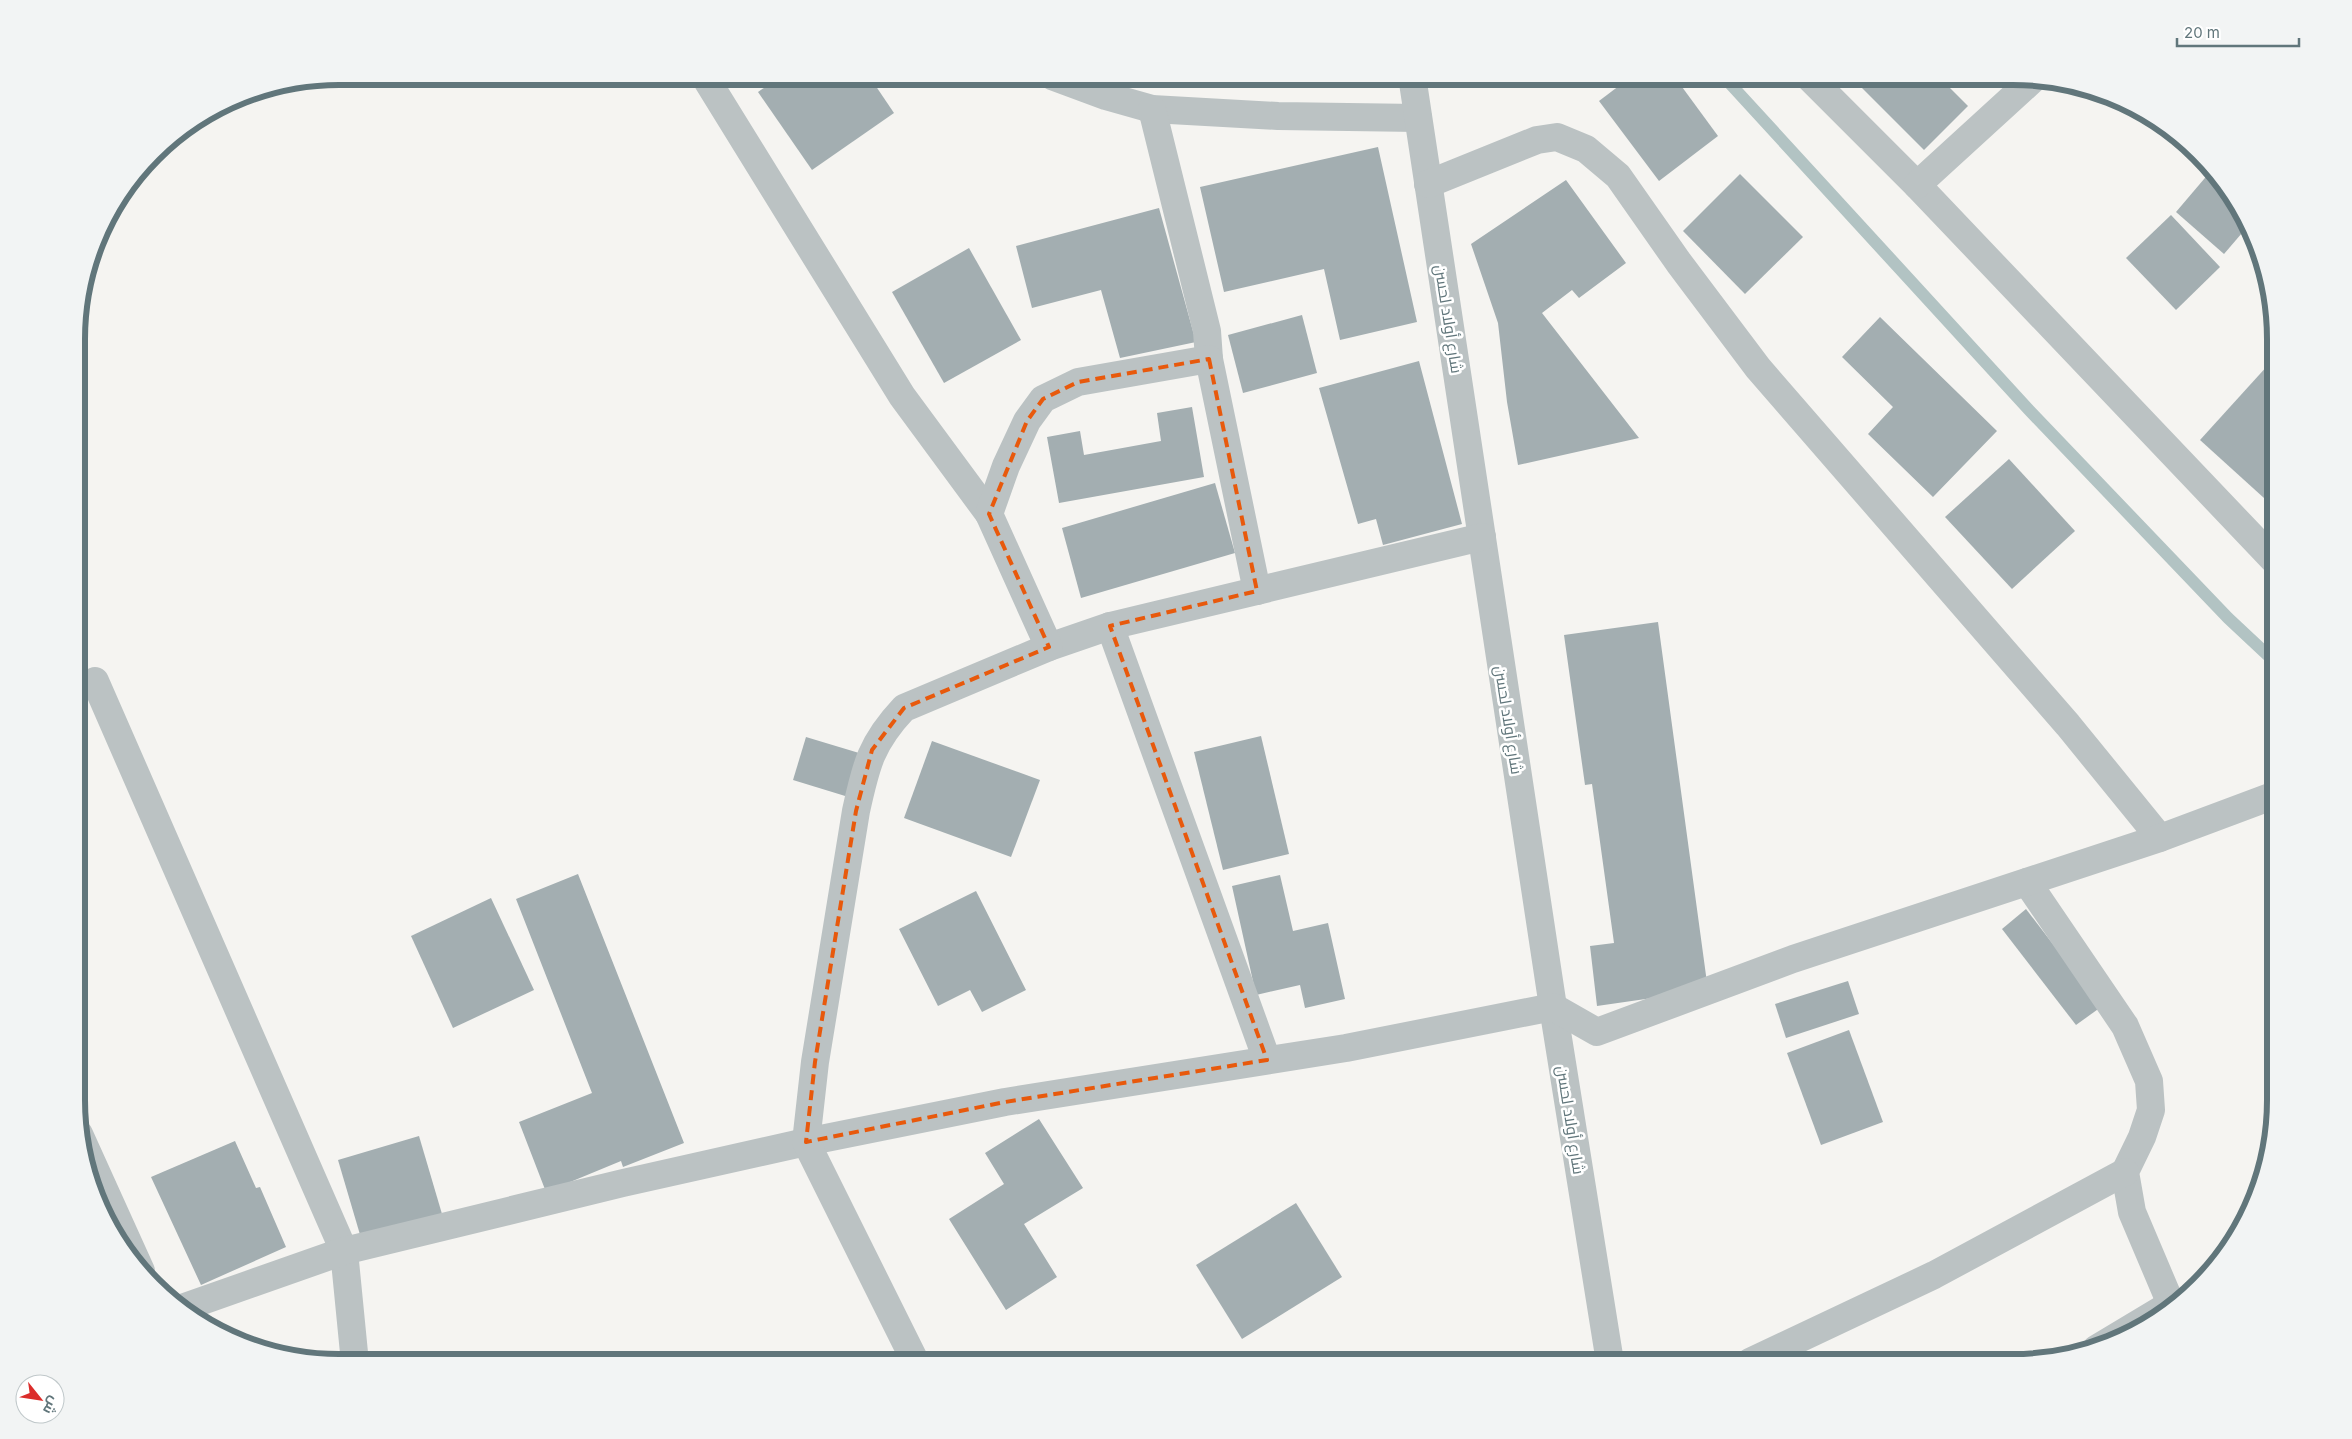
<svg xmlns="http://www.w3.org/2000/svg" width="2352" height="1439" font-family="Inter,Cairo,sans-serif">
	<rect width="100%" height="100%" fill="#f5f4f1"/>
	<g fill="none" stroke-linecap="round" stroke-linejoin="round">
		<path stroke="#b2c3c3" stroke-width="12" d="M1723 76 2029 410 2228 618 2275 662"/>
	</g>
	<g fill="#a3aeb1">
		<path d="M781 76H869L894 113 812 170 758 92Z"/>
		<path d="M1476 76H1492L1483 84Z"/>
		<path d="M1632 76H1674L1718 136 1659 181 1599 101Z"/>
		<path d="M1850 76H1938L1968 106 1924 150Z"/>
		<path d="M1966 76H1983L1975 85Z"/>
		<path d="M1378 147 1417 322 1340 340 1324 269 1224 292 1200 187Z"/>
		<path d="M2210 172 2232 193 2248 226 2224 254 2176 212Z"/>
		<path d="M1740 174 1803 237 1745 294 1683 231Z"/>
		<path d="M1566 180 1626 263 1579 298 1572 290 1542 313 1639 438 1518 465 1507 402 1498 323 1471 244Z"/>
		<path d="M1159 208 1196 342 1120 358 1101 290 1032 308 1016 246Z"/>
		<path d="M2171 215 2220 267 2176 310 2126 258Z"/>
		<path d="M969 248 1021 340 944 383 892 292Z"/>
		<path d="M1302 315 1317 373 1243 393 1228 335Z"/>
		<path d="M1880 317 1997 431 1933 497 1868 434 1893 407 1842 357Z"/>
		<path d="M1419 361 1462 524 1383 545 1376 519 1358 524 1319 388Z"/>
		<path d="M2269 364 2275 369V508L2200 440Z"/>
		<path d="M1192 407 1204 477 1059 503 1047 437 1080 431 1084 455 1161 441 1157 413Z"/>
		<path d="M2009 459 2075 531 2012 589 1945 517Z"/>
		<path d="M1215 483 1235 553 1081 598 1062 528Z"/>
		<path d="M1658 622 1708 990 1597 1006 1590 946 1614 943 1592 784 1585 785 1564 635Z"/>
		<path d="M1261 736 1289 854 1223 870 1194 752Z"/>
		<path d="M806 737 869 756 855 799 793 780Z"/>
		<path d="M932 741 1040 780 1011 857 904 818Z"/>
		<path d="M578 874 684 1143 623 1167 621 1161 546 1192 519 1122 592 1093 516 899Z"/>
		<path d="M1280 875 1293 931 1328 923 1345 999 1305 1008 1300 985 1256 995 1232 886Z"/>
		<path d="M976 891 1026 990 982 1012 970 990 938 1006 899 929Z"/>
		<path d="M491 898 534 990 453 1028 411 936Z"/>
		<path d="M2026 909 2101 1007 2076 1025 2002 929Z"/>
		<path d="M1848 981 1859 1014 1786 1038 1775 1004Z"/>
		<path d="M1849 1030 1883 1122 1821 1145 1787 1053Z"/>
		<path d="M1039 1119 1083 1188 1024 1224 1057 1277 1006 1310 949 1219 1004 1184 985 1153Z"/>
		<path d="M419 1136 442 1214 361 1238 338 1160Z"/>
		<path d="M235 1141 256 1188 260 1187 286 1247 201 1285 151 1177Z"/>
		<path d="M1296 1203 1342 1277 1242 1339 1196 1265Z"/>
	</g>
	<g fill="none" stroke-linecap="round" stroke-linejoin="round">
		<g stroke="#bbc2c3" stroke-width="28">
			<path d="M707 76 708 82 902 396 989 514"/>
			<path d="M1052 76 1106 96 1152 109 1278 116 1418 118"/>
			<path d="M1412 76 1553 1007 1610 1362"/>
			<path d="M1808 76 1917 185 2275 561"/>
			<path d="M1152 109 1207 331 1209 359 1257 591"/>
			<path d="M1428 184 1537 140 1557 137 1586 149 1618 176 1679 263 1758 368 2068 725 2160 838"/>
			<path d="M1917 185 2033 79"/>
			<path d="M1110 626 1267 1060"/>
			<path d="M1049 647 1110 626 1482 537"/>
			<path d="M95 681 344 1251 355 1363"/>
			<path d="M2027 882 2125 1026 2149 1081 2151 1110 2142 1137 2125 1172 2132 1212 2171 1304"/>
			<path d="M79 1134 141 1271"/>
			<path d="M182 1308 344 1251 623 1183 806 1142 1005 1102 1346 1048 1553 1007 1597 1032 1793 959 2160 838 2275 795"/>
			<path d="M2096 1349 2171 1304 2176 1303"/>
			<path d="M1750 1362 1934 1275 2125 1172"/>
			<path d="M916 1363 806 1142 815 1062 856 811C866 765 871 743 904 708L1049 647 989 514 1006 466 1027 421 1043 399 1078 382 1209 359"/>
		</g>
	</g>
	<path fill="none" stroke="#e8590c" stroke-width="4" stroke-dasharray="10 6" stroke-linejoin="round" d="M1209 359 1257 591 1110 626 1267 1060 1005 1102 806 1142 815 1062 856 811 872 750 904 708 1049 647 989 514 1027 421 1043 399 1078 382Z"/>
	<g text-anchor="middle" stroke-width="5" stroke-linejoin="round" paint-order="stroke">
		<g font-size="16" fill="#61767b" stroke="#fff">
			<text transform="translate(1449 319) rotate(81)" y="6">شارع أولاد لحسن</text>
			<text transform="translate(1509 720) rotate(81)" y="6">شارع أولاد لحسن</text>
			<text transform="translate(1571 1120) rotate(81)" y="6">شارع أولاد لحسن</text>
		</g>
	</g>
	<path d="M0 0H2352V1439H0ZM339 85H2013A254 254 0 0 1 2267 339V1100A254 254 0 0 1 2013 1354H339A254 254 0 0 1 85 1100V339A254 254 0 0 1 339 85Z" fill="#f2f4f4" fill-rule="evenodd"/>
	<path fill="none" stroke="#61767b" stroke-width="6" d="M339 85H2013A254 254 0 0 1 2267 339V1100A254 254 0 0 1 2013 1354H339A254 254 0 0 1 85 1100V339A254 254 0 0 1 339 85Z"/>
	<g transform="translate(40 1399) rotate(120)"><circle r="24" fill="#ffffff" stroke="#c0c8ca"/>
	<path d="M0-4L9 19L0 12L-9 19Z" fill="#db2d2b"/>
	<text y="-8" font-size="14" font-weight="bold" text-anchor="middle" fill="#61767b">ش</text>
	</g>
	<path d="M2177 38v8h122v-8" fill="none" stroke="#61767b" stroke-width="2.5"/>
	<text x="2184" y="38" font-size="15" fill="#61767b" stroke="#ffffff" stroke-width="4" paint-order="stroke">20 m</text>
</svg>
